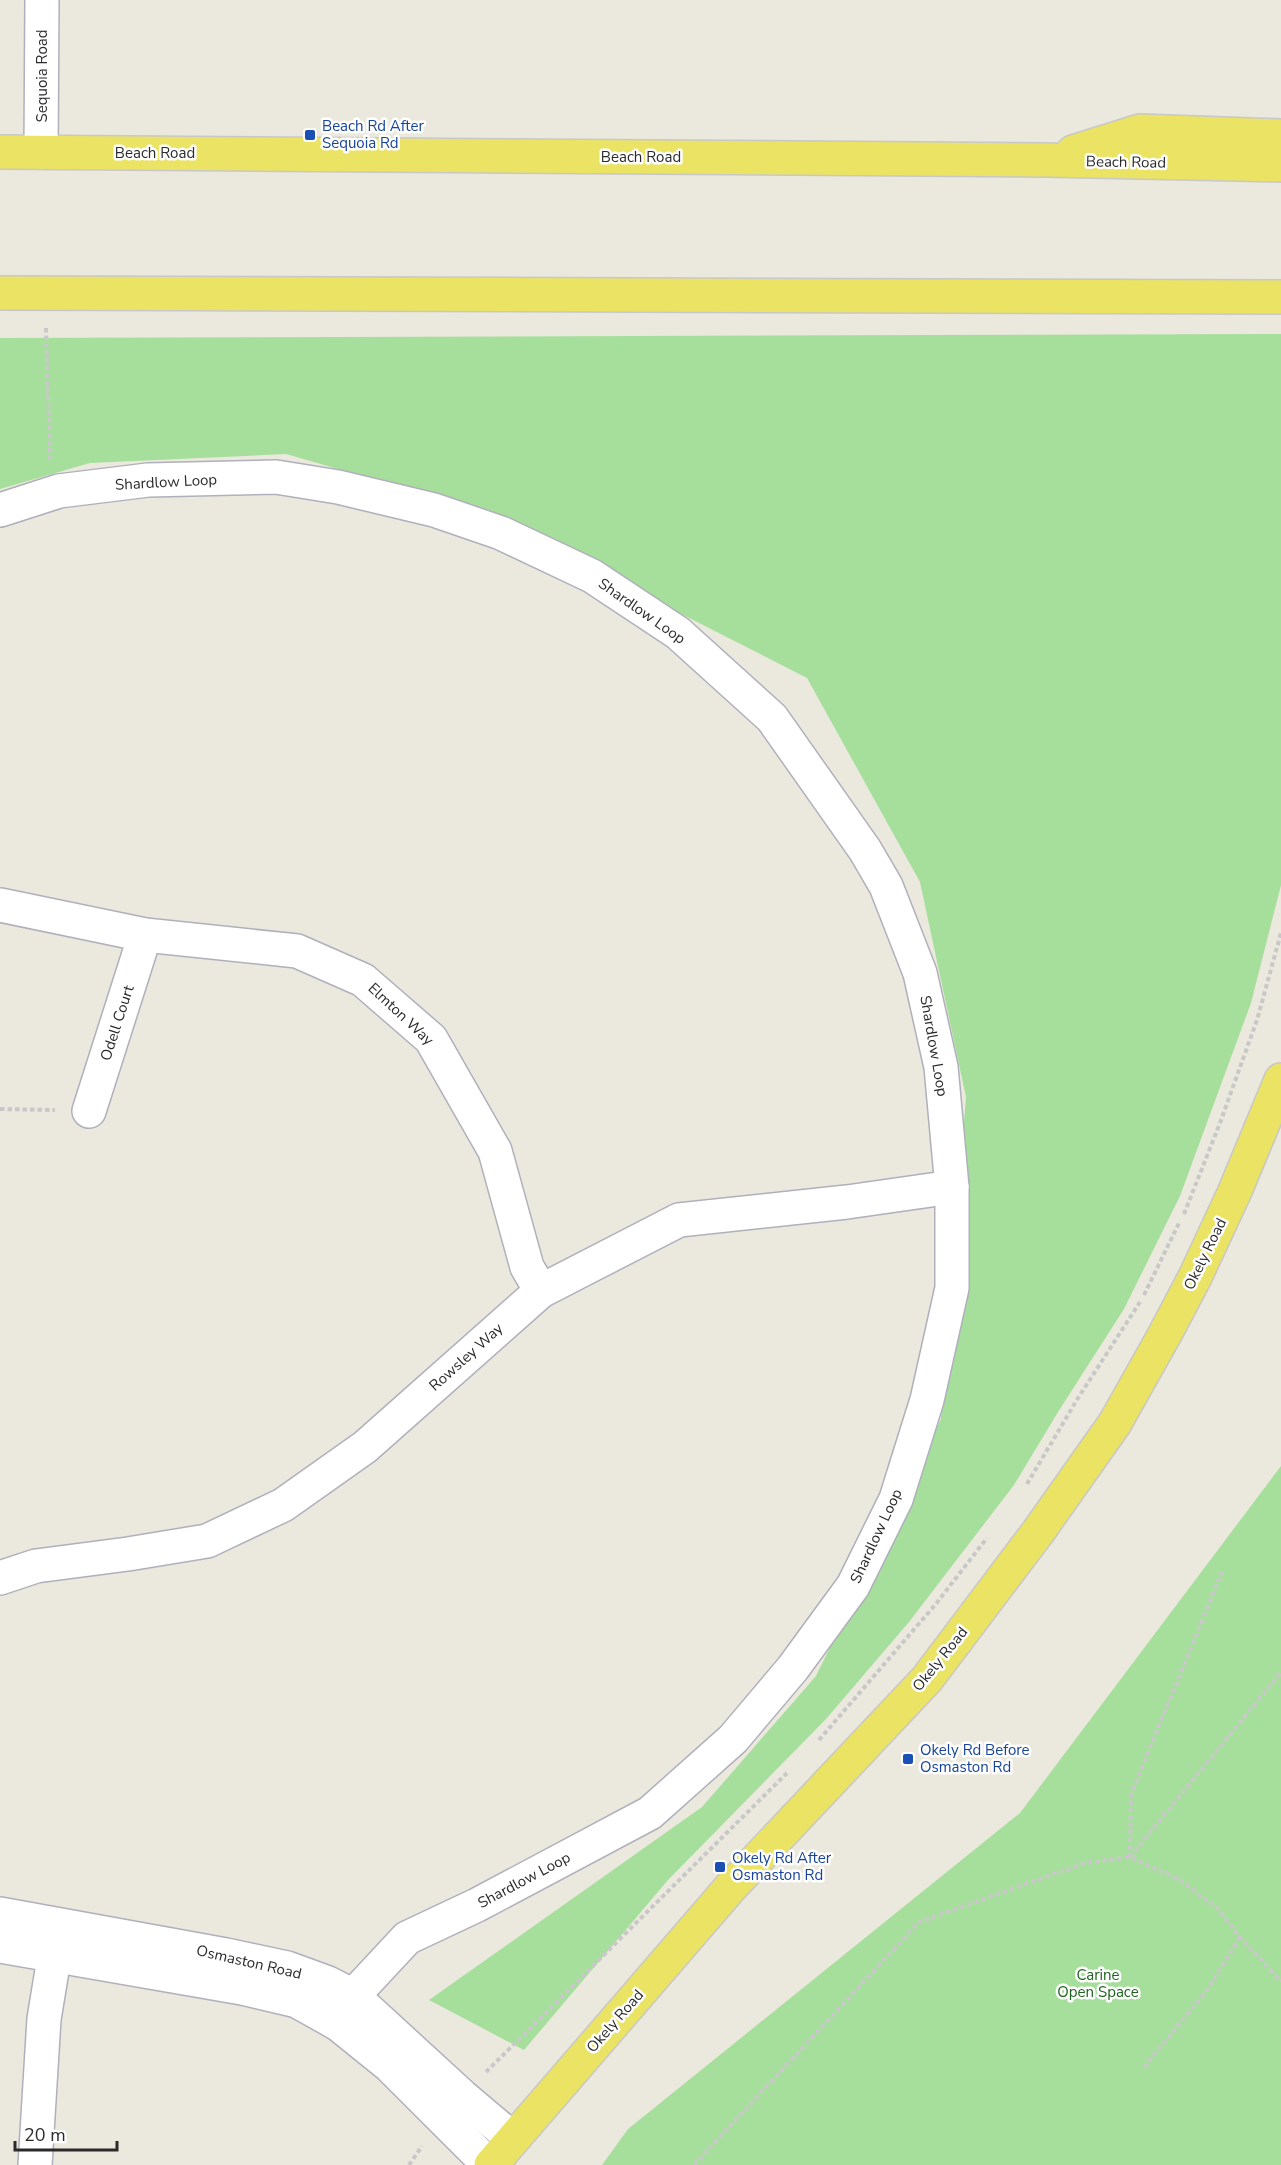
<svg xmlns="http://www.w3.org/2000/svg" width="1281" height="2165" font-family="'Nunito Sans',sans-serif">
	<rect width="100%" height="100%" fill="#ebe8dd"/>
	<g fill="#a6df9c">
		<path d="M1281 334V885L1251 1003 1180 1196 1124 1309 1058 1412 1014 1485 909 1622 826 1719 668 1880 524 2050 429 2000 702 1807 816 1676 941 1419 966 1097 920 882 807 678 473 508 286 454 90 463 0 489V338Z"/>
		<path d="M1281 1466V2165H602L628 2129 1020 1813Z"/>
	</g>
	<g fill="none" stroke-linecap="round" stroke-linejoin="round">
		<defs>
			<g id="minor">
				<path d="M41 152 42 0"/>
				<path d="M0 510 59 491 148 480 276 477 338 487 434 510 501 533 592 576 678 633 772 718 865 850 886 886 920 973 941 1067 952 1187V1288L927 1400 896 1499 853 1586 793 1668 733 1739 650 1813 477 1905 407 1938 353 1996 338 2024"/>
				<path d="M0 905 145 935 297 951 363 980 431 1039 495 1151 527 1267 541 1291"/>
				<path d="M89 1111 145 935"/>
				<path d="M0 1578 36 1566 128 1554 207 1541 283 1505 365 1447 541 1291 679 1220 847 1202 952 1187"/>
				<path d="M0 1914 226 1955 287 1968 328 1983 353 1996 462 2096 513 2139"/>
				<path d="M0 1946 242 1988 297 2001 338 2024 390 2066 489 2165"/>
				<path d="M35 2165 44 2019 58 1934"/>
			</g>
			<g id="major">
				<path d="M0 152 1046 160 1281 165"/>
				<path d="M1073 152 1140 131 1281 136"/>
				<path d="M0 293 1281 297"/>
				<path d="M491 2165 730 1888 927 1679 1038 1532 1115 1423 1165 1334 1195 1277 1235 1191 1281 1080"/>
			</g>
		</defs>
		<use href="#minor" stroke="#b0b0bd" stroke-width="36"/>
		<use href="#major" stroke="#c8c8c8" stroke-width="36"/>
		<g stroke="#c8c8c8" stroke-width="4" stroke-dasharray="4.5 3" stroke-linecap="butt">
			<path d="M46 328 50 459"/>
			<path d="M0 1109 55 1110"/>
			<path d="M1184 1214 1220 1123 1257 1020 1281 933"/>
			<path d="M1144 1295 1180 1221"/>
			<path d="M1027 1484 1078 1398 1140 1302"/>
			<path d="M819 1740 935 1605 987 1538"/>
			<path d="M1130 1857 1131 1794 1222 1572"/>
			<path d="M1130 1857 1281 1672"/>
			<path d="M1144 2067 1208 1989 1240 1937"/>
			<path d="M486 2072 787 1773"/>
			<path d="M409 2165 422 2146"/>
			<path d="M694 2165 919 1922 1085 1863 1130 1857 1180 1880 1218 1909 1240 1937 1281 1981"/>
		</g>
		<use href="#minor" stroke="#fff" stroke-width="33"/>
		<use href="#major" stroke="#eae364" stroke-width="33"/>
	</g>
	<g fill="#1a4fb4" stroke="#fff" stroke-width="2">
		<rect x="304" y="129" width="12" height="12" rx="3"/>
		<rect x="902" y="1753" width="12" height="12" rx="3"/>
		<rect x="714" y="1861" width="12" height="12" rx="3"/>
	</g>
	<g text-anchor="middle" stroke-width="5" stroke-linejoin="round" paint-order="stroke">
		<g font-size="15" fill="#2a2a2a" stroke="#fff">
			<text transform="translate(42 76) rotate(-90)" y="5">Sequoia Road</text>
			<text x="155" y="158">Beach Road</text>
			<text x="641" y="162">Beach Road</text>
			<text transform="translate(1126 162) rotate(1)" y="5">Beach Road</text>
			<text transform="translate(166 482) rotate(-3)" y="5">Shardlow Loop</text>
			<text transform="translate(642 611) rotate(35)" y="5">Shardlow Loop</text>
			<text transform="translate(401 1014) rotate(43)" y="5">Elmton Way</text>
			<text transform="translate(117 1023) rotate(-72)" y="5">Odell Court</text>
			<text transform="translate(934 1046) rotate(80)" y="5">Shardlow Loop</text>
			<text transform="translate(1205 1254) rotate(-64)" y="5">Okely Road</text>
			<text transform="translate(466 1357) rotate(-42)" y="5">Rowsley Way</text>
			<text transform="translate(876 1536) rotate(-65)" y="5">Shardlow Loop</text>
			<text transform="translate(940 1659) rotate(-51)" y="5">Okely Road</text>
			<text transform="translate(524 1880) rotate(-28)" y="5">Shardlow Loop</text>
			<text transform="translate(249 1962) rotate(13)" y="5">Osmaston Road</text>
			<text transform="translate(615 2021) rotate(-49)" y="5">Okely Road</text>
		</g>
		<g font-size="15" fill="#164399" stroke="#fff" text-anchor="start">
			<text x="322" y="131">Beach Rd After<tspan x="322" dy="17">Sequoia Rd</tspan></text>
			<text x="920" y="1755">Okely Rd Before<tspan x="920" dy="17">Osmaston Rd</tspan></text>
			<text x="732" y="1863">Okely Rd After<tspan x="732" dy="17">Osmaston Rd</tspan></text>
		</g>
		<g font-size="15" fill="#1f641e" stroke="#fff">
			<text x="1098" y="1980">Carine<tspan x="1098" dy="17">Open Space</tspan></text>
		</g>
	</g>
	<path d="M15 2141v9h102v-9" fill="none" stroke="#2a2a2a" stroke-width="3"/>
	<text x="24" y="2141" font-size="18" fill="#2a2a2a" stroke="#ffffff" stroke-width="4.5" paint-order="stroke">20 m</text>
</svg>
